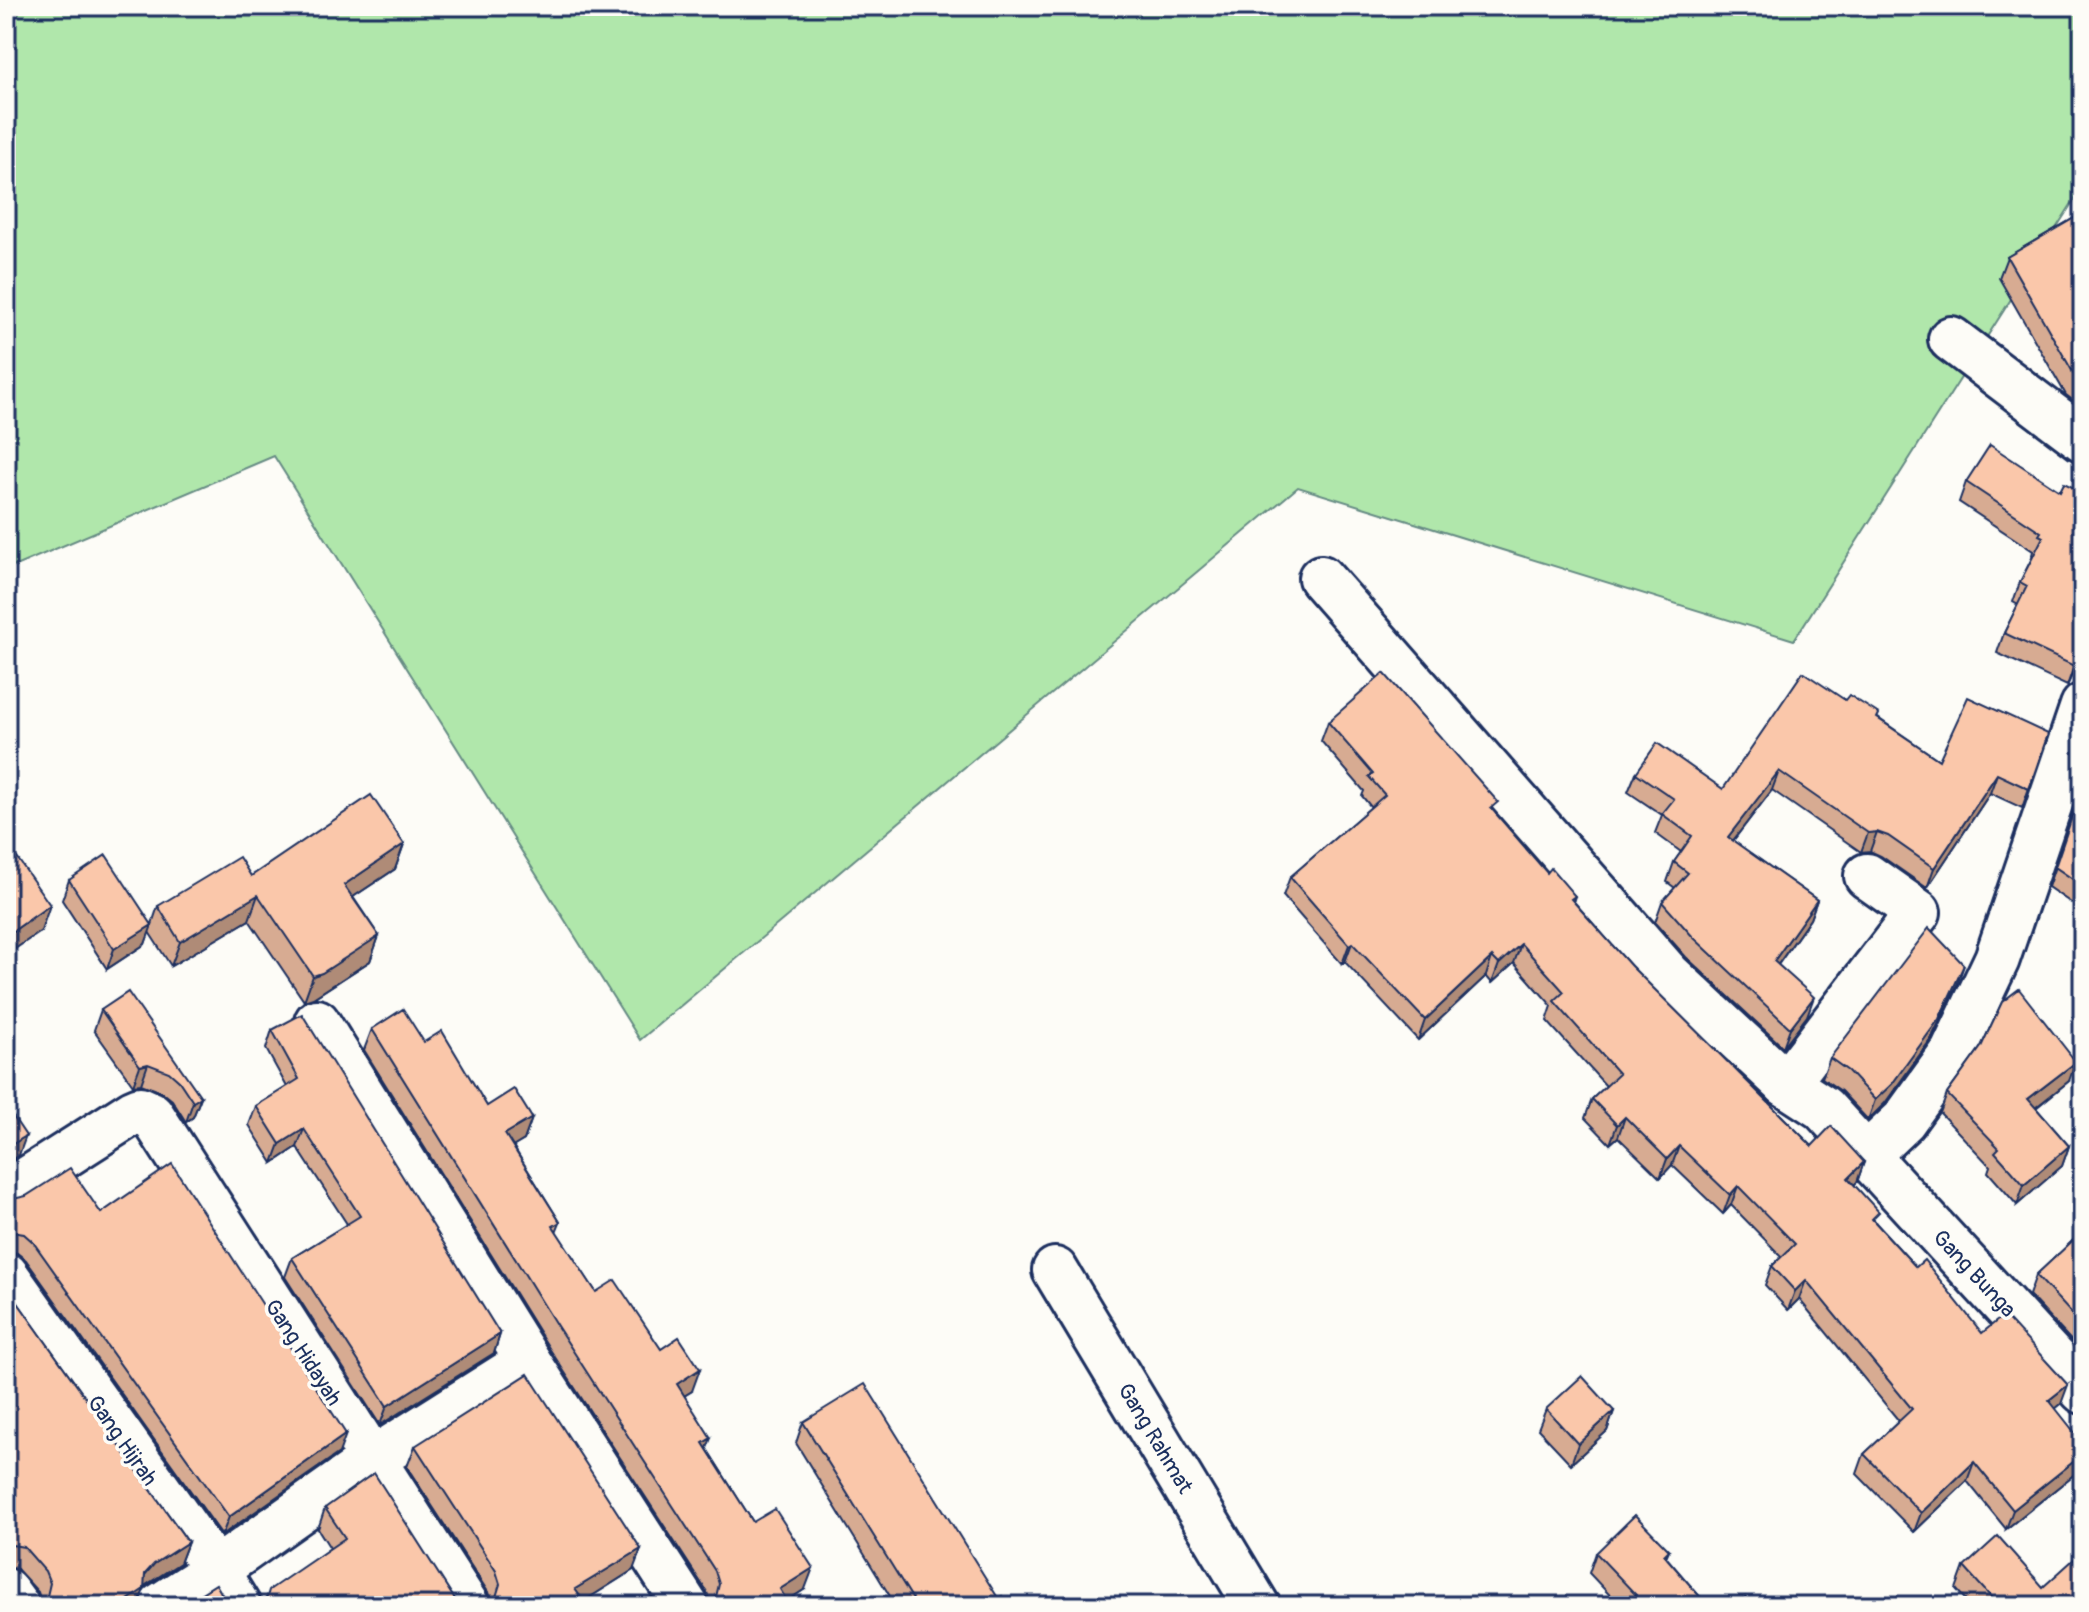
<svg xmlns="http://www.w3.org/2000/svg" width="2089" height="1612" font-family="Pangolin,sans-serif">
	<rect width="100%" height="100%" fill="#fdfcf7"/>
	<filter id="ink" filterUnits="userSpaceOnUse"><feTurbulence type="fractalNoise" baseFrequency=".0125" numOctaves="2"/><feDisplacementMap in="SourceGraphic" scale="16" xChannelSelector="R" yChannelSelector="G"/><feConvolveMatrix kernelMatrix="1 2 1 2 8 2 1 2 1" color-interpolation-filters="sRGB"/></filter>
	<g filter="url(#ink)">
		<path fill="#b0e7ab" stroke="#668b84" stroke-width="2" d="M6 6H2083V186L1794 640 1298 487 640 1040 274 456 6 570Z"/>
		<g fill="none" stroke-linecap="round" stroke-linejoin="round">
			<defs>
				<g id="minor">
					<path d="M1951 339 2083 439"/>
					<path d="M1321 578 1668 974 1786 1084 1823 1108 2083 1391"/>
					<path d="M317 1022 528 1361 686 1606"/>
					<path d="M1786 1084 1918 912 1867 876"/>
					<path d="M1867 1155 1904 1120 1953 1052 1997 959 2083 706"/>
					<path d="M6 1193 133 1112 140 1109 151 1114 467 1606"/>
					<path d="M1055 1270 1257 1606"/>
					<path d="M6 1275 216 1570 238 1606"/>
					<path d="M6 1591 17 1606"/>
					<path d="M160 1606 216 1570 373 1459 528 1361"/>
				</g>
			</defs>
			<use href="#minor" stroke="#1b2f5e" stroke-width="50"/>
			<use href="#minor" stroke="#fdfcf7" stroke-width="44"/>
		</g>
		<g fill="#d7ab92" stroke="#1b2f5e" stroke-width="2">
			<path d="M2083 188V203L2080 197Z"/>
			<path d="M2083 213V408L2066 395 1999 278 2007 257Z"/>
			<path d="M1966 482 2083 492V651L2067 686 1997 653 2004 633 2018 605 2013 602 2020 582 2033 556 2032 555 2033 551 1959 502Z"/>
			<path d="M1845 700 1878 718 1939 760 2048 734 2022 808 1990 793 1927 888 1881 856 1870 851 1861 852 1772 790 1733 841 1817 900 1810 919 1778 965 1807 1016 1783 1047 1686 957 1655 922 1662 902 1675 888 1667 882 1674 862 1681 852 1655 833 1662 815 1628 792 1636 773 1723 789Z"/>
			<path d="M1328 722 1494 812 1547 873 1575 896 1573 902 1631 966 1812 1146 1864 1162 1857 1182 1854 1185 1876 1223 1916 1267 1982 1333 2061 1404 2055 1409 2083 1443V1464L2081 1469 2006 1529 1967 1481 1914 1532 1857 1474 1864 1454 1899 1421 1799 1299 1788 1310 1765 1285 1772 1266 1782 1257 1731 1205 1723 1214 1672 1165 1660 1178 1618 1137 1610 1144 1585 1118 1592 1099 1606 1086 1547 1021 1552 1006 1514 963 1492 983 1486 976 1418 1040 1345 962 1342 964 1283 896 1290 877 1371 807 1362 796 1364 791 1321 741Z"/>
			<path d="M2083 784V911L2048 887Z"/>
			<path d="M404 844 395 869 353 897 379 936 370 961 313 998 304 1001 249 920 171 966 149 932 145 944 107 969 62 900 69 880 152 924 158 906 251 876Z"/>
			<path d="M1957 985 1931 1039 1885 1103 1868 1120 1841 1091 1822 1078 1830 1058Z"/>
			<path d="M101 1010 201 1097 193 1117 186 1122 172 1100 162 1092 141 1084 133 1085 94 1030Z"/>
			<path d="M372 1029 424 1042 487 1106 532 1118 524 1140 513 1146 560 1222 556 1232 596 1292 661 1349 692 1391 684 1396 707 1449 753 1522 805 1589 787 1601 710 1603 707 1592 549 1348 364 1050Z"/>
			<path d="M272 1030 500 1334 494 1353 380 1425 285 1277 292 1258 347 1224 297 1147 273 1163 249 1125 256 1106 287 1087 266 1049Z"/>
			<path d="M1981 1047 2069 1081 2036 1108 2069 1146 2062 1166 2017 1205 1988 1172 1990 1166 1940 1113 1947 1094Z"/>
			<path d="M6 1198 101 1213 339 1453 222 1535 26 1260 17 1253 6 1250Z"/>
			<path d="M2083 1231V1343L2078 1348 2029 1295 2036 1275Z"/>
			<path d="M6 1286 188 1542 180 1563 146 1585 144 1588 138 1606H37L41 1602 38 1592 17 1569 6 1567Z"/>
			<path d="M1546 1409 1614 1411 1607 1431 1571 1464 1538 1429Z"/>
			<path d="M803 1422 998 1598 1009 1606H896L796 1443Z"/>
			<path d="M415 1446 633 1570 576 1606H487L491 1603 488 1592 407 1467Z"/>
			<path d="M325 1508 454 1598 462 1606H258L330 1548 318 1529Z"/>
			<path d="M1669 1550 1666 1557 1708 1606H1620L1589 1573 1596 1553Z"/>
			<path d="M1964 1567 2043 1587 2083 1606H1971L1956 1589Z"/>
		</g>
		<g fill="#af8b77" stroke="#1b2f5e" stroke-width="2">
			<path d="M2083 647V651L2067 686 2074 666Z"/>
			<path d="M1779 771 1772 790 1721 856 1728 837Z"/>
			<path d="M1997 774 1990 793 1927 888 1934 868Z"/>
			<path d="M1877 832 1870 851 1861 852 1868 833Z"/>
			<path d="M404 844 395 869 335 909 344 885Z"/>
			<path d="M258 895 249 920 171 966 180 942Z"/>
			<path d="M1817 900 1810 919 1767 980 1774 961Z"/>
			<path d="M50 905 41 931 6 955V936Z"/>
			<path d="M152 925 145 944 107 969 114 949Z"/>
			<path d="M379 936 370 961 313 998 304 1001 313 976Z"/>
			<path d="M1352 943 1345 962 1342 964 1349 945Z"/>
			<path d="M1521 944 1514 963 1492 983 1499 964Z"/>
			<path d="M1492 957 1486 976 1418 1040 1425 1020Z"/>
			<path d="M1964 965 1957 985 1931 1039 1885 1103 1868 1120 1875 1100Z"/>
			<path d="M1814 997 1807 1016 1783 1047 1790 1028Z"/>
			<path d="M2076 1062 2069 1081 2021 1119 2028 1099Z"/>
			<path d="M148 1064 141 1084 133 1085 140 1066Z"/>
			<path d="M201 1097 193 1117 186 1122 193 1102Z"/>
			<path d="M1625 1117 1618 1137 1610 1144 1617 1125Z"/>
			<path d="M532 1118 524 1140 498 1156 505 1134Z"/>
			<path d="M304 1129 297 1147 273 1163 280 1144Z"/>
			<path d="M26 1136 19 1155 6 1163V1148Z"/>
			<path d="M1679 1146 1672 1165 1660 1178 1667 1159Z"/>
			<path d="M2069 1146 2062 1166 2017 1205 2024 1185Z"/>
			<path d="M1864 1162 1857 1182 1841 1198 1848 1178Z"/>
			<path d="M1738 1186 1731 1205 1723 1214 1730 1195Z"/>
			<path d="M1806 1280 1799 1299 1788 1310 1795 1291Z"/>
			<path d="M2083 1333V1343L2078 1348Z"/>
			<path d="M500 1334 494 1353 380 1425 387 1406Z"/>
			<path d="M700 1369 692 1391 669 1405 677 1384Z"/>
			<path d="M2068 1385 2061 1404 2042 1420 2049 1400Z"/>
			<path d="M1614 1411 1607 1431 1571 1464 1578 1444Z"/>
			<path d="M346 1434 339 1453 222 1535 229 1517Z"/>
			<path d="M711 1438 703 1459V1443Z"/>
			<path d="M2083 1454V1464L2081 1469 2006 1529 2013 1510Z"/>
			<path d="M1974 1462 1967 1481 1914 1532 1921 1513Z"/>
			<path d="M188 1542 180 1563 146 1585 142 1591 144 1589 138 1606H119L154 1564Z"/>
			<path d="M12 1545 6 1561V1547Z"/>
			<path d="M641 1549 633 1570 576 1606H569L575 1589Z"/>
			<path d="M813 1568 805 1589 779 1606 780 1589Z"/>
			<path d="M375 1595 371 1606H360Z"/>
		</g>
		<g fill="#fac7aa" stroke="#1b2f5e" stroke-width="2">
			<path d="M2083 213V380L2074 374 2007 257Z"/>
			<path d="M1990 445 2060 491 2064 483 2083 492V647L2074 666 2004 633 2027 586 2020 582 2043 537 2039 535 2041 532 1966 482Z"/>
			<path d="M1803 672 1845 700 1849 695 1879 714 1877 718 1939 760 1968 697 2048 734 2029 789 1997 774 1934 868 1888 836 1877 832 1868 833 1779 771 1728 837 1817 900 1774 961 1814 997 1790 1028 1693 937 1662 902 1688 873 1674 862 1692 836 1662 814 1674 799 1636 773 1657 743 1723 789Z"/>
			<path d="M1384 673 1498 802 1491 808 1547 873 1551 868 1575 896 1571 899 1631 966 1812 1146 1831 1126 1864 1162 1848 1178 1879 1212 1872 1219 1916 1267 1924 1260 1982 1333 2004 1315 2068 1385 2049 1400 2083 1443V1454L2013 1510 1974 1462 1921 1513 1864 1454 1912 1409 1806 1280 1795 1291 1772 1266 1795 1244 1738 1186 1730 1195 1679 1146 1667 1159 1625 1117 1617 1125 1592 1099 1619 1074 1554 1001 1564 992 1521 944 1499 964 1492 957 1425 1020 1352 943 1349 945 1290 877 1385 795 1369 777 1373 774 1328 722Z"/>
			<path d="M2083 785V886L2055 867Z"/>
			<path d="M371 795 404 844 344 885 379 936 322 973 313 976 258 895 180 942 158 906 239 857 251 876Z"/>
			<path d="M6 842 50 905 6 936Z"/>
			<path d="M106 855 152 925 114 949 69 880Z"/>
			<path d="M1929 928 1964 965 1939 1019 1892 1084 1875 1100 1848 1071 1830 1058Z"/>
			<path d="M2019 989 2076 1062 2028 1099 2069 1146 2024 1185 1995 1152 1999 1148 1947 1094 1981 1047 2002 1002Z"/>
			<path d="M128 992 201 1097 193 1102 179 1081 169 1072 148 1064 140 1066 101 1010Z"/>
			<path d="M403 1009 424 1042 442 1031 487 1106 514 1089 532 1118 505 1134 560 1222 553 1226 596 1292 615 1280 661 1349 679 1337 700 1369 677 1384 711 1438 703 1443 753 1522 775 1509 813 1568 780 1589 790 1606H707L716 1597 719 1584 715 1571 557 1326 372 1029Z"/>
			<path d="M302 1014 500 1334 387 1406 292 1258 360 1216 304 1129 280 1144 256 1106 299 1079 272 1030Z"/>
			<path d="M6 1106 26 1136 6 1148Z"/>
			<path d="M172 1164 346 1434 229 1517 33 1242 24 1234 12 1232 6 1223V1198L13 1199 26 1196 70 1168 101 1213Z"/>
			<path d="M2083 1231V1326L2036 1275Z"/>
			<path d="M6 1286 188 1542 154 1564 145 1574 144 1589 119 1606H37L47 1596 50 1583 45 1571 24 1547 12 1545 6 1547Z"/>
			<path d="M528 1374 641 1549 575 1589 580 1596 571 1601 574 1606H487L496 1597 500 1584 496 1571 415 1446Z"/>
			<path d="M1582 1376 1614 1411 1578 1444 1546 1409Z"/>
			<path d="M865 1384 998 1598 1002 1596 1009 1606H917L803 1422Z"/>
			<path d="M374 1473 454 1598 462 1606H383L375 1595 360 1606H258L267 1597 269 1590 345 1538 325 1508Z"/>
			<path d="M1635 1515 1669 1550 1664 1555 1708 1606H1640L1633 1598 1636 1595 1596 1553Z"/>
			<path d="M1998 1536 2043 1587 2083 1551V1606H1999L1964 1567Z"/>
			<path d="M216 1584 224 1598 233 1606H181Z"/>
			<path d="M1745 1597 1753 1606H1735Z"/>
		</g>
	</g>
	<g text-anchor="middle" stroke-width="7" stroke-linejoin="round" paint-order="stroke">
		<g font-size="22" fill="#1b2f5e" stroke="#fdfcf7">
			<text transform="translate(1975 1273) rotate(47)" y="8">Gang Bunga</text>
			<text transform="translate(304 1352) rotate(57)" y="8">Gang Hidayah</text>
			<text transform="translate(1156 1438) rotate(59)" y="8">Gang Rahmat</text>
			<text transform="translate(123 1440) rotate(55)" y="8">Gang Hijrah</text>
		</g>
	</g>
	<rect width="2089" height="1612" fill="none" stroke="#fdfcf7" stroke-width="32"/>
	<rect x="16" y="16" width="2057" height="1580" fill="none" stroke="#1b2f5e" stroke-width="3" filter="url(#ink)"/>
</svg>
